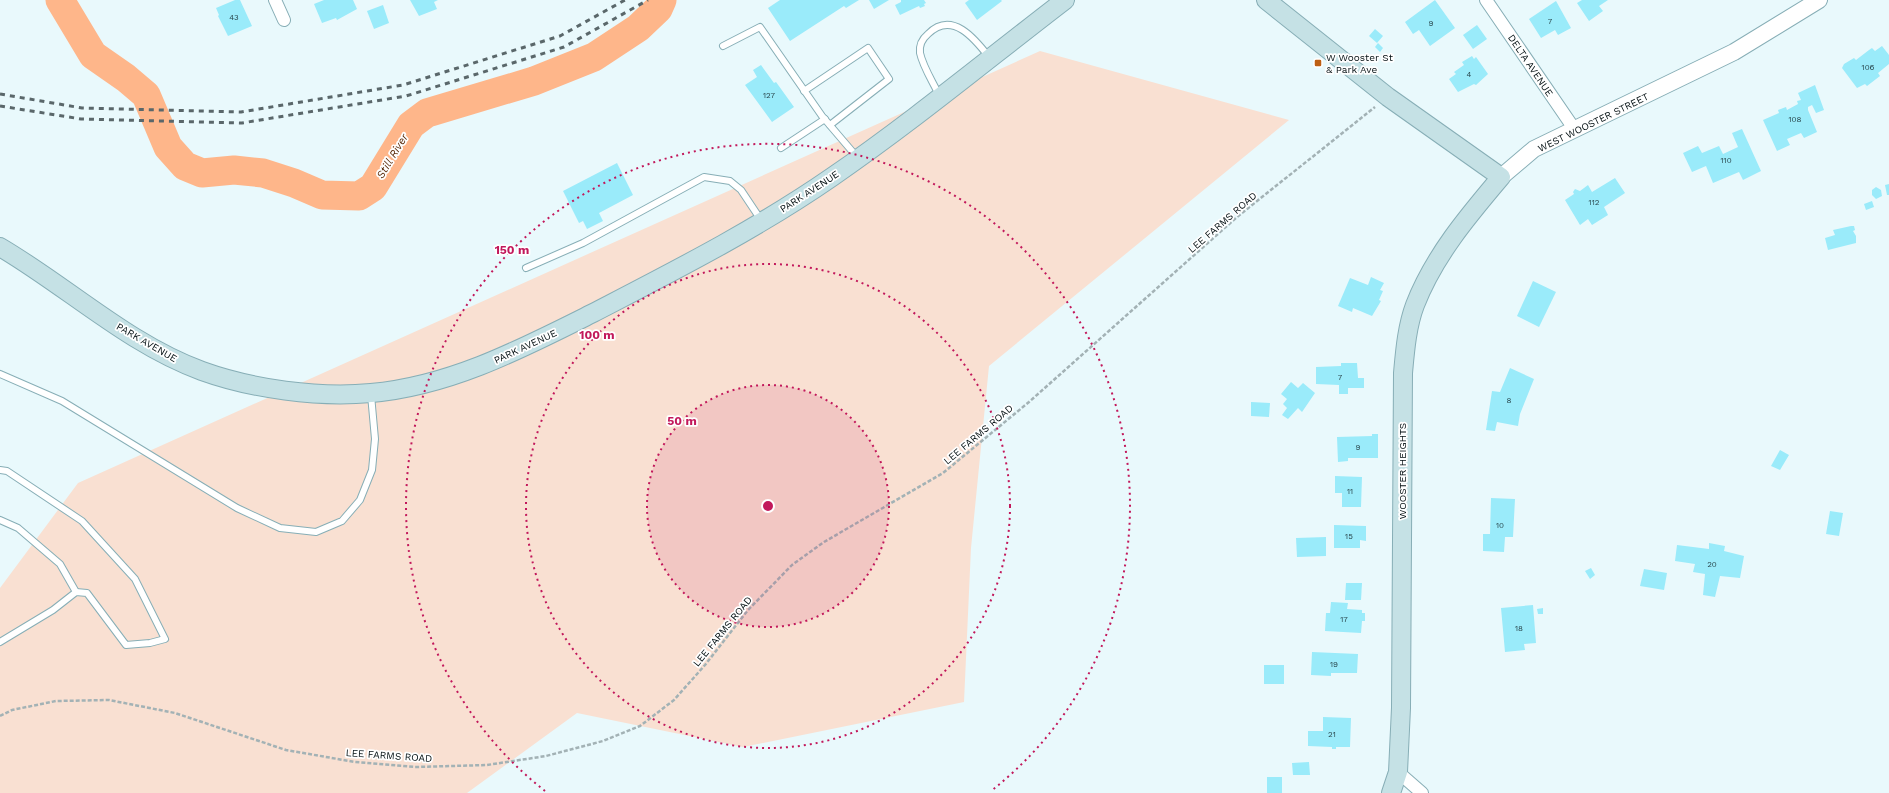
<svg xmlns="http://www.w3.org/2000/svg" width="1889" height="793" font-family="'Work Sans',sans-serif">
	<rect width="100%" height="100%" fill="#e9f9fc"/>
	<path fill="#f9e0d2" d="M1040 51 1289 120 989 366 971 548 964 702 743 747 577 713 467 793H0V588L78 483Z"/>
	<g fill="none" stroke-linecap="round" stroke-linejoin="round">
		<path stroke="#feb68a" stroke-width="29" d="M60 0 93 55 126 78 146 95 168 147 185 166 202 173 234 170 263 173 294 183 322 195 359 196 373 187 411 125 427 113 534 81 594 57 638 28 658 9 662 0"/>
	</g>
	<g fill="#9aebfa">
		<path d="M235 0H240L252 26 228 36 218 16 219 15 216 8Z"/>
		<path d="M324 0H353L357 9 337 20 336 18 322 23 314 4Z"/>
		<path d="M410 0H438L434 2 437 9 419 16Z"/>
		<path d="M780 0H859L846 8 844 6 790 41 768 8Z"/>
		<path d="M869 0H889L874 9Z"/>
		<path d="M901 0H924L926 3 924 4 925 6 920 8 919 6 900 15 895 5 901 2Z"/>
		<path d="M969 0H1001L1002 1 977 20 965 3Z"/>
		<path d="M1435 0 1455 28 1430 46 1419 30 1413 34 1405 22Z"/>
		<path d="M1582 0H1608L1599 6 1603 11 1589 21 1577 3Z"/>
		<path d="M1556 1 1571 28 1558 35 1555 30 1541 38 1529 19Z"/>
		<path d="M383 5 389 23 374 29 367 11Z"/>
		<path d="M1477 25 1487 39 1473 49 1463 35Z"/>
		<path d="M1375 29 1383 36 1377 43 1369 36Z"/>
		<path d="M1378 43 1383 48 1380 52 1375 47Z"/>
		<path d="M1882 46 1889 55V64L1878 73 1880 76 1867 86 1865 84 1857 88 1842 68 1844 64 1854 58 1856 60 1869 50 1872 48 1875 51Z"/>
		<path d="M1472 56 1474 59 1476 57 1488 74 1476 85 1474 84 1458 92 1449 79 1456 74 1454 72 1464 65 1462 62Z"/>
		<path d="M761 65 774 83 776 82 794 107 772 122 745 85 757 77 753 70Z"/>
		<path d="M1815 85 1824 110 1816 113 1812 105 1808 107V110L1817 132 1804 138 1801 133 1787 139 1790 145 1777 151 1763 120 1779 113 1778 110 1786 107 1787 110 1798 104 1797 101 1801 100 1798 93Z"/>
		<path d="M1742 129 1761 171 1743 180 1739 172 1713 183 1706 166 1692 172 1683 153 1698 146 1702 153 1719 146 1723 154 1738 147 1732 133Z"/>
		<path d="M617 163 633 195 599 213 603 221 587 229 583 221 579 223 563 191Z"/>
		<path d="M1615 178 1625 193 1604 207 1608 215 1592 225 1588 219 1580 225 1565 200 1574 194 1573 192 1575 189 1580 191 1588 185 1592 192Z"/>
		<path d="M1889 184V195H1887L1885 185Z"/>
		<path d="M1876 187 1881 190 1882 196 1876 199 1872 195V190Z"/>
		<path d="M1872 201 1874 207 1866 210 1864 204Z"/>
		<path d="M1851 226H1854L1855 230 1853 231 1856 236V243L1828 250 1825 238 1835 235 1833 230Z"/>
		<path d="M1371 277 1384 283 1380 290 1383 291 1379 300 1381 301 1372 316 1353 308 1352 312 1338 306 1350 278 1368 285Z"/>
		<path d="M1533 281 1556 292 1539 327 1517 316Z"/>
		<path d="M1341 363H1357L1358 378H1364V388H1348V394H1339V385L1316 384V367L1341 366Z"/>
		<path d="M1510 368 1534 379 1520 414 1518 426 1497 422 1495 431 1486 430 1492 391 1500 392Z"/>
		<path d="M1291 382 1298 388 1303 383 1315 393 1302 412 1298 408 1288 419 1282 415 1287 408 1283 404 1287 399 1281 394Z"/>
		<path d="M1251 402 1270 403 1269 417 1251 416Z"/>
		<path d="M1372 434H1378V458H1348V461L1338 462 1337 437 1372 436Z"/>
		<path d="M1780 450 1789 455 1780 470 1771 466Z"/>
		<path d="M1335 476 1362 477 1361 507H1342V493H1335Z"/>
		<path d="M1491 498 1515 499 1513 537H1505L1504 552 1483 551V534H1490Z"/>
		<path d="M1830 511 1843 513 1839 536 1826 534Z"/>
		<path d="M1334 525 1366 526V541L1360 540V548H1334Z"/>
		<path d="M1326 537V556L1297 557 1296 538Z"/>
		<path d="M1709 543 1725 546 1724 551 1744 556 1740 578 1720 576 1715 597 1703 595 1705 574 1693 572 1695 564 1675 561 1677 545 1709 549Z"/>
		<path d="M1591 568 1595 575 1590 579 1585 571Z"/>
		<path d="M1644 569 1667 573 1664 590 1640 586Z"/>
		<path d="M1346 583H1362L1361 600H1345Z"/>
		<path d="M1331 602 1348 603 1347 609 1362 610V613H1365V621H1362L1361 633 1325 631 1326 613H1330Z"/>
		<path d="M1533 605 1536 643 1524 644 1525 650 1505 652 1501 608Z"/>
		<path d="M1543 608V614H1538L1537 609Z"/>
		<path d="M1312 652 1358 654 1357 673H1331V676L1311 675Z"/>
		<rect x="1264" y="665" width="20" height="19"/>
		<path d="M1323 717 1351 718 1350 747H1336V749H1332V747L1308 746V731H1323Z"/>
		<path d="M1309 762 1310 775H1293L1292 763Z"/>
		<rect x="1267" y="777" width="15" height="16"/>
	</g>
	<g fill="none" stroke-linecap="round" stroke-linejoin="round">
		<defs>
			<g id="service">
				<path d="M723 46 760 27 822 116 857 157"/>
				<path d="M804 91 868 48 889 79 830 125"/>
				<path d="M939 95C933 82 923 67 920 53 919 45 922 39 928 34 952 10 975 39 989 57"/>
				<path d="M781 148 825 119"/>
				<path d="M526 268 583 243 704 177 730 181 741 190 761 220"/>
				<path d="M0 374 62 401 237 508 280 528 316 532 342 521 360 500 372 470 375 439 371 395"/>
				<path d="M0 470 7 471 82 521 135 579 165 639 150 643 126 645 87 593 76 592 53 610 0 642"/>
				<path d="M0 520 18 528 60 564 76 592"/>
			</g>
			<g id="minor">
				<path d="M275 0 284 20"/>
				<path d="M1486 0 1575 130"/>
				<path d="M1398 772 1422 793"/>
			</g>
			<path id="tertiary" d="M1501 177 1534 149 1734 52 1819 0"/>
			<g id="secondary">
				<path d="M1266 0 1388 97 1501 177C1468 216 1434 256 1415 305 1407 326 1405 351 1403 373L1401 708 1398 772 1391 793"/>
				<path d="M0 247C68 287 128 344 202 371 252 389 318 398 371 393 451 386 523 348 593 313 674 271 757 229 832 177 912 122 988 59 1065 0"/>
			</g>
		</defs>
		<use href="#service" stroke="#87aeb6" stroke-width="8"/>
		<use href="#minor" stroke="#87aeb6" stroke-width="14"/>
		<use href="#tertiary" stroke="#87aeb6" stroke-width="18"/>
		<use href="#secondary" stroke="#87aeb6" stroke-width="20"/>
		<path stroke="#a3b2b5" stroke-width="2.5" stroke-dasharray="4 2" stroke-linecap="butt" d="M0 716 12 710 56 701 109 700 175 713 286 750 355 762 415 767 487 765 546 756 603 741 640 726 674 700 705 665 748 610 792 565 824 542 943 473 1029 402 1237 217 1375 107"/>
		<use href="#service" stroke="#fff" stroke-width="6"/>
		<use href="#minor" stroke="#fff" stroke-width="12"/>
		<use href="#tertiary" stroke="#fff" stroke-width="16"/>
		<use href="#secondary" stroke="#c5e1e5" stroke-width="18"/>
		<g stroke="#5a676a" stroke-width="3" stroke-dasharray="5 5" stroke-linecap="butt">
			<path d="M0 94 82 108 241 112 403 85 560 36 625 0"/>
			<path d="M0 106 81 119 242 123 406 96 564 47 648 0"/>
		</g>
	</g>
	<circle cx="768" cy="506" r="121" fill="#c2185b" fill-opacity=".12"/>
	<g fill="none" stroke="#c2185b" stroke-width="2" stroke-dasharray="2 4">
		<circle cx="768" cy="506" r="121"/>
		<circle cx="768" cy="506" r="242"/>
		<path d="M545 791A362 362 0 1 1 991 791"/>
	</g>
	<rect fill="#bd5f13" stroke="#fff" stroke-width="1.5" x="1314" y="59" width="8" height="8" rx="2"/>
	<g text-anchor="middle" stroke-width="3.5" stroke-linejoin="round" paint-order="stroke">
		<g font-size="8" fill="#28454b">
			<text x="234" y="20">43</text>
			<text x="1550" y="24">7</text>
			<text x="1431" y="26">9</text>
			<text x="1868" y="70">106</text>
			<text x="1469" y="77">4</text>
			<text x="769" y="98">127</text>
			<text x="1795" y="122">108</text>
			<text x="1726" y="163">110</text>
			<text x="1594" y="205">112</text>
			<text x="1340" y="380">7</text>
			<text x="1509" y="403">8</text>
			<text x="1358" y="450">9</text>
			<text x="1350" y="494">11</text>
			<text x="1500" y="528">10</text>
			<text x="1349" y="539">15</text>
			<text x="1712" y="567">20</text>
			<text x="1344" y="622">17</text>
			<text x="1519" y="631">18</text>
			<text x="1334" y="667">19</text>
			<text x="1332" y="737">21</text>
		</g>
		<g font-size="10" fill="#020e11" stroke="#fff" text-anchor="start">
			<text x="1326" y="61">W Wooster St<tspan x="1326" dy="12">&amp; Park Ave</tspan></text>
		</g>
		<g font-size="10" fill="#020e11" stroke="#fff">
			<text transform="translate(1531 65) rotate(56)" y="4">DELTA AVENUE</text>
			<text transform="translate(1593 122) rotate(-26)" y="4">WEST WOOSTER STREET</text>
			<text transform="translate(809 191) rotate(-33)" y="4">PARK AVENUE</text>
			<text transform="translate(1222 222) rotate(-41)" y="4">LEE FARMS ROAD</text>
			<text transform="translate(147 342) rotate(30)" y="4">PARK AVENUE</text>
			<text transform="translate(525 346) rotate(-25)" y="4">PARK AVENUE</text>
			<text transform="translate(978 434) rotate(-40)" y="4">LEE FARMS ROAD</text>
			<text transform="translate(1402 471) rotate(-90)" y="4">WOOSTER HEIGHTS</text>
			<text transform="translate(722 631) rotate(-51)" y="4">LEE FARMS ROAD</text>
			<text transform="translate(389 755) rotate(4)" y="4">LEE FARMS ROAD</text>
		</g>
		<g font-size="11" font-style="italic" fill="#5a2c0c" stroke="#fff">
			<text transform="translate(392 156) rotate(-59)" y="4">Still River</text>
		</g>
	</g>
	<circle cx="768" cy="506" r="6" fill="#c2185b" stroke="#fff" stroke-width="2"/>
	<g font-size="12" text-anchor="middle" font-weight="bold" fill="#c2185b" stroke="#fff" stroke-width="3.5" stroke-linejoin="round" paint-order="stroke">
		<text x="512" y="254">150 m</text>
		<text x="597" y="339">100 m</text>
		<text x="682" y="425">50 m</text>
	</g>
</svg>
